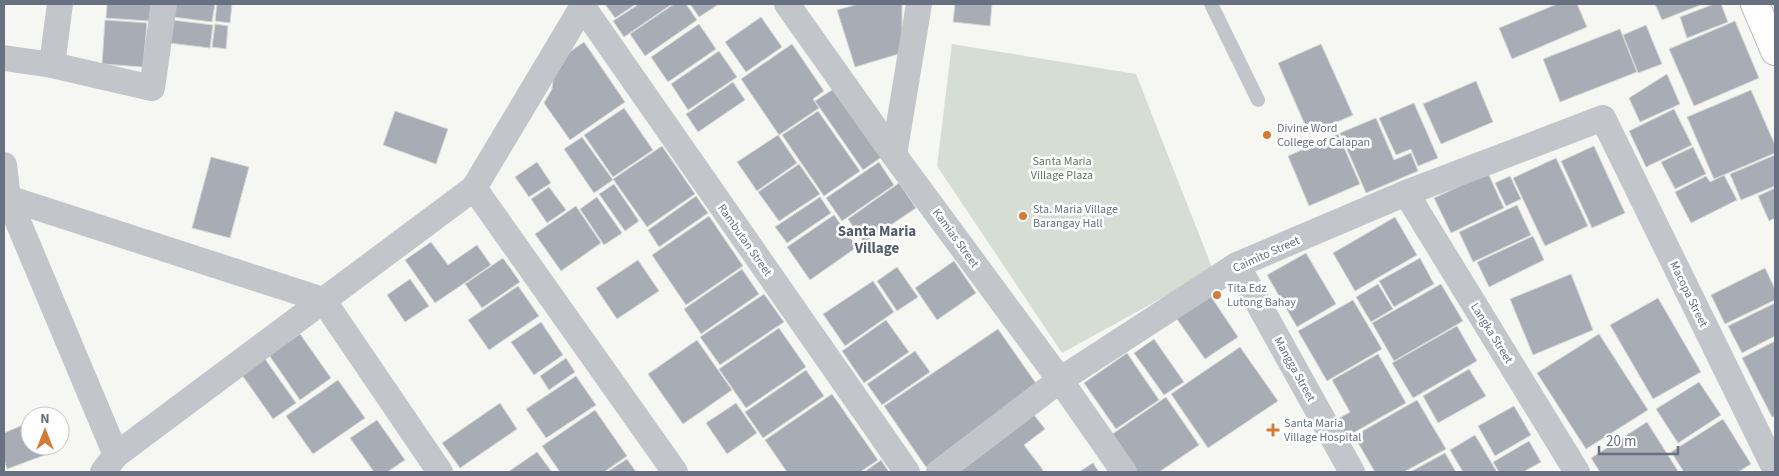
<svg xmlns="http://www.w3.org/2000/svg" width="1779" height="476" font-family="'Source Sans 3',sans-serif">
	<rect width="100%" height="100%" fill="#f6f6f3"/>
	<path fill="#d6ddd5" d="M952 44 1136 74 1213 270 1062 353 937 166Z"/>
	<g fill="#a8adb5" stroke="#d7d8d6">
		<path d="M107 4H151L149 21 106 18Z"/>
		<path d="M175 4H215L212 22 173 17Z"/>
		<path d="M217 4H232L230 23 215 21Z"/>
		<path d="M605 4H636L615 18Z"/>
		<path d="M639 4H672L624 37 613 21Z"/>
		<path d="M674 4H686L697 20 645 56 630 34Z"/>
		<path d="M690 4H719L699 17Z"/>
		<path d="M858 4H902V53L855 67 837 10Z"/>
		<path d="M955 4H992L990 26 953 22Z"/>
		<path d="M1557 4H1577L1587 27 1512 59 1499 28Z"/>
		<path d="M1655 4H1703L1662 20Z"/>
		<path d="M1714 4H1721L1728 22 1687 38 1680 17Z"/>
		<path d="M761 17 782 47 746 72 725 42Z"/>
		<path d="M105 20 147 23 143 67 102 64Z"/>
		<path d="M172 20 213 25 210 48 169 43Z"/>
		<path d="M1735 21 1759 78 1694 106 1669 49Z"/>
		<path d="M215 24 228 26 226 49 212 47Z"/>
		<path d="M699 24 716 49 668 82 651 57Z"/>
		<path d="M1646 25 1662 64 1638 73 1623 35Z"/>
		<path d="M1620 29 1637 72 1560 102 1543 59Z"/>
		<path d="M584 42 625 102 570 140 544 103 552 89 555 62Z"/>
		<path d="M792 44 824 91 813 99 819 108 779 135 741 79Z"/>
		<path d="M1321 44 1353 115 1309 134 1278 63Z"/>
		<path d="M719 51 737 77 688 110 671 84Z"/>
		<path d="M1667 74 1680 104 1640 122 1629 98Z"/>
		<path d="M1476 81 1493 122 1441 144 1423 104Z"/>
		<path d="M733 82 745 100 698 132 686 114Z"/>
		<path d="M835 88 883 156 863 170 815 101Z"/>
		<path d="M1751 90 1775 145V153L1714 179 1687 117Z"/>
		<path d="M1414 103 1438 158 1418 166 1411 149 1396 155 1379 118Z"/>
		<path d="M624 108 653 150 613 177 584 135Z"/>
		<path d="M1674 109 1692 145 1646 167 1629 131Z"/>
		<path d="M395 111 448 129 436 164 383 145Z"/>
		<path d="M818 111 860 171 824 196 782 135Z"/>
		<path d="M1376 118 1394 160 1411 153 1418 171 1366 193 1340 133Z"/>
		<path d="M1338 134 1360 184 1309 206 1288 156Z"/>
		<path d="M778 135 797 163 757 191 737 162Z"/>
		<path d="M582 137 613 180 594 193 564 149Z"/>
		<path d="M662 146 695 194 647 227 613 179Z"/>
		<path d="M1594 146 1625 213 1592 228 1561 161Z"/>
		<path d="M1693 147 1706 174 1675 189 1661 162Z"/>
		<path d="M1775 155V186L1741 200 1730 174Z"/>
		<path d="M211 157 249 167 230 238 192 228Z"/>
		<path d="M1556 158 1588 226 1545 246 1513 178Z"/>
		<path d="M537 162 551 183 529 197 515 177Z"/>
		<path d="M879 162 894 185 842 221 826 198Z"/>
		<path d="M799 164 820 194 779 221 758 192Z"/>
		<path d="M1488 173 1504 208 1451 233 1434 198Z"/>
		<path d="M1724 175 1737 200 1691 223 1675 192 1706 176 1710 182Z"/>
		<path d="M1510 176 1521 199 1506 206 1495 183Z"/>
		<path d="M899 183 916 208 864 243 848 219Z"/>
		<path d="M614 184 639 221 625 231 599 194Z"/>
		<path d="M549 187 566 210 547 223 531 199Z"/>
		<path d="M1775 188V218L1769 221 1758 196Z"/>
		<path d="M696 196 708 213 659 247 648 230Z"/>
		<path d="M597 197 622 233 604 245 580 209Z"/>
		<path d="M820 197 831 213 787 243 775 227Z"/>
		<path d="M1517 205 1531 235 1473 262 1459 232Z"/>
		<path d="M576 206 601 243 561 271 535 234Z"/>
		<path d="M834 215 857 247 810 280 787 247Z"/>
		<path d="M709 216 743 266 686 305 652 255Z"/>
		<path d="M1395 217 1417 255 1355 291 1333 253Z"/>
		<path d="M1533 236 1544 260 1489 287 1477 262Z"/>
		<path d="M431 242 448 265 477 245 491 265 435 303 405 260Z"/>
		<path d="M1306 253 1336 304 1297 327 1267 275Z"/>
		<path d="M503 258 520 282 482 308 465 284Z"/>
		<path d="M1420 258 1434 284 1394 307 1379 281Z"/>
		<path d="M638 260 659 291 617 319 596 288Z"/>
		<path d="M954 261 976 293 937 320 915 288Z"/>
		<path d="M897 267 918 297 897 311 877 281Z"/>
		<path d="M1765 268 1775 289V300L1725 324 1711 295Z"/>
		<path d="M742 269 759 294 701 334 684 309Z"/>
		<path d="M1571 274 1593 330 1533 355 1510 299Z"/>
		<path d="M410 279 429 306 405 322 387 295Z"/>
		<path d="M873 281 894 312 845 346 823 314Z"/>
		<path d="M1378 284 1393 309 1371 322 1356 297Z"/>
		<path d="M1441 284 1463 321 1394 361 1372 323Z"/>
		<path d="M518 286 539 316 489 350 468 320Z"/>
		<path d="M1208 292 1238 337 1205 359 1174 315Z"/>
		<path d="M764 294 784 322 720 365 700 337Z"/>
		<path d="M1658 298 1701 372 1653 399 1610 325Z"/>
		<path d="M1353 300 1382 349 1327 381 1298 331Z"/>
		<path d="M1775 303V336L1742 353 1728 326Z"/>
		<path d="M886 320 909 352 864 383 842 351Z"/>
		<path d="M541 322 563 355 534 375 511 342Z"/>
		<path d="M1457 326 1477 361 1413 398 1392 363Z"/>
		<path d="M779 328 806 367 746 408 719 369Z"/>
		<path d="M998 329 1040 389 926 467 884 406Z"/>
		<path d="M300 334 331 378 300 400 269 355Z"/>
		<path d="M1599 334 1648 410 1586 449 1537 373Z"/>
		<path d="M1154 339 1184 382 1164 395 1134 353Z"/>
		<path d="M697 340 732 390 683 424 648 374Z"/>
		<path d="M1775 341V416L1772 417 1742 358Z"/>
		<path d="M1240 347 1278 401 1208 448 1171 394Z"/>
		<path d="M915 351 930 372 882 405 867 384Z"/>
		<path d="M1127 353 1159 400 1116 429 1084 383Z"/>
		<path d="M1378 354 1406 403 1346 437 1336 420 1350 412 1332 380Z"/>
		<path d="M566 358 575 372 549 390 540 376Z"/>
		<path d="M265 359 296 403 273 419 242 375Z"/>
		<path d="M1469 369 1486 396 1438 423 1423 396Z"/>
		<path d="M806 370 824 396 763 438 745 412Z"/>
		<path d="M576 376 596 405 546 438 526 409Z"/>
		<path d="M338 380 365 418 313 454 286 416Z"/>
		<path d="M1699 382 1721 415 1678 443 1656 409Z"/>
		<path d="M832 394 878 460 860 472H787L765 440Z"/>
		<path d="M1166 397 1199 445 1159 472H1136L1111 435Z"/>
		<path d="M1417 400 1446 449 1404 472H1375L1354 436Z"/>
		<path d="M500 403 517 429 460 468 442 443Z"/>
		<path d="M736 403 757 433 727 454 706 423Z"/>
		<path d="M1514 406 1531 435 1495 456 1478 426Z"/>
		<path d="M595 410 627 456 604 472H560L542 446Z"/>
		<path d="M1031 411 1045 429 1024 445 1043 470 1041 472H949Z"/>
		<path d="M1723 419 1751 464 1738 472H1684L1671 452Z"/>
		<path d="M377 420 405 460 387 472H374L350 438Z"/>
		<path d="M30 422V446H50L53 452 7 469 4 460V433Z"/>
		<path d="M1647 422 1678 471 1676 472H1600L1591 458Z"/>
		<path d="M1475 435 1497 472H1463L1450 450Z"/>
		<path d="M1529 441 1541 462 1523 472H1499L1493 462Z"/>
		<path d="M537 452 552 472H508Z"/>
		<path d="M1445 453 1456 472H1410Z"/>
		<path d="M627 459 636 472H607Z"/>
		<path d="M881 460 889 472H864Z"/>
		<path d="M1093 463 1099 472H1079Z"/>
	</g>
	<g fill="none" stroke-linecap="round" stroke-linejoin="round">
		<defs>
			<path id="secondary" d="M1755 4 1775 51"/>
		</defs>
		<use href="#secondary" stroke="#b5b8bd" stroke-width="30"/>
		<path stroke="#c2c5c9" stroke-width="14" d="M1211 4 1258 100"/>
		<g stroke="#c2c5c9" stroke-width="26">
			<path d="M60 4 52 65 152 88 164 4"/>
			<path d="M787 4 894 155 1060 380 1124 472"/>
			<path d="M583 7 907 472"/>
			<path d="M4 58 52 65"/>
			<path d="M894 155 919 4"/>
			<path d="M4 165 8 198 116 455"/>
			<path d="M474 188 675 472"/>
			<path d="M1406 193 1577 472"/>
			<path d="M8 198 323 300 440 472"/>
			<path d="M1237 265 1352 472"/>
			<path d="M103 472 116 455 474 188 584 4"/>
			<path d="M939 472 1060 380 1237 265 1406 193 1603 118 1775 469"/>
		</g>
		<use href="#secondary" stroke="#fff" stroke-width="28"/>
	</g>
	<g fill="#d37b36" stroke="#fff" stroke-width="2">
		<circle cx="1267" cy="135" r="5"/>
		<circle cx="1023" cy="216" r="5"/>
		<circle cx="1217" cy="295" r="5"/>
		<path d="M1270.5 422.5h5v5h5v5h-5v5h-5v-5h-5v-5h5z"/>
	</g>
	<g text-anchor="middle" stroke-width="5" stroke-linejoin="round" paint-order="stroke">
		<g font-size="12" fill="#687182" stroke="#fff" text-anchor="start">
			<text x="1277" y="132">Divine Word<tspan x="1277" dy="14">College of Calapan</tspan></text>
			<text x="1033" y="213">Sta. Maria Village<tspan x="1033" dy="14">Barangay Hall</tspan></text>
			<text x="1227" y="292">Tita Edz<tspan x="1227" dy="14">Lutong Bahay</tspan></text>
			<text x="1284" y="427">Santa Maria<tspan x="1284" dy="14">Village Hospital</tspan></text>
		</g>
		<g font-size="12" fill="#667966" stroke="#fff">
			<text x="1062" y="165">Santa Maria<tspan x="1062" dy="14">Village Plaza</tspan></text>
		</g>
		<g font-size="12" fill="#687182" stroke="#fff">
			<text transform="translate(956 238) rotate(54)" y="4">Kamias Street</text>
			<text transform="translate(745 240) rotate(55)" y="4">Rambutan Street</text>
			<text transform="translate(1266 254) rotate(-24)" y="4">Caimito Street</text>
			<text transform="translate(1689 294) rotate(64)" y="4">Macopa Street</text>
			<text transform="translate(1492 333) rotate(58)" y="4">Langka Street</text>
			<text transform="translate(1295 369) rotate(61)" y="4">Mangga Street</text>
		</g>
		<g font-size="15" font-weight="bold" fill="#555c67" stroke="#fff">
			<text x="877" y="236">Santa Maria<tspan x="877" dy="17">Village</tspan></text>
		</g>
	</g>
	<rect width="1779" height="476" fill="none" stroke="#687182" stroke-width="10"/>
	<g transform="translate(45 431)"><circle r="24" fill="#ffffff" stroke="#c3c6cd"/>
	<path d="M0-4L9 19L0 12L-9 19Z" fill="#d37b36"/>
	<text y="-8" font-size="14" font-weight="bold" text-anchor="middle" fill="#687182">N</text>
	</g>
	<path d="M1599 446v8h79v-8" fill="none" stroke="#687182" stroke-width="2.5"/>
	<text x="1606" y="446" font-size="15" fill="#687182" stroke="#ffffff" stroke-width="4" paint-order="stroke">20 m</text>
</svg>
